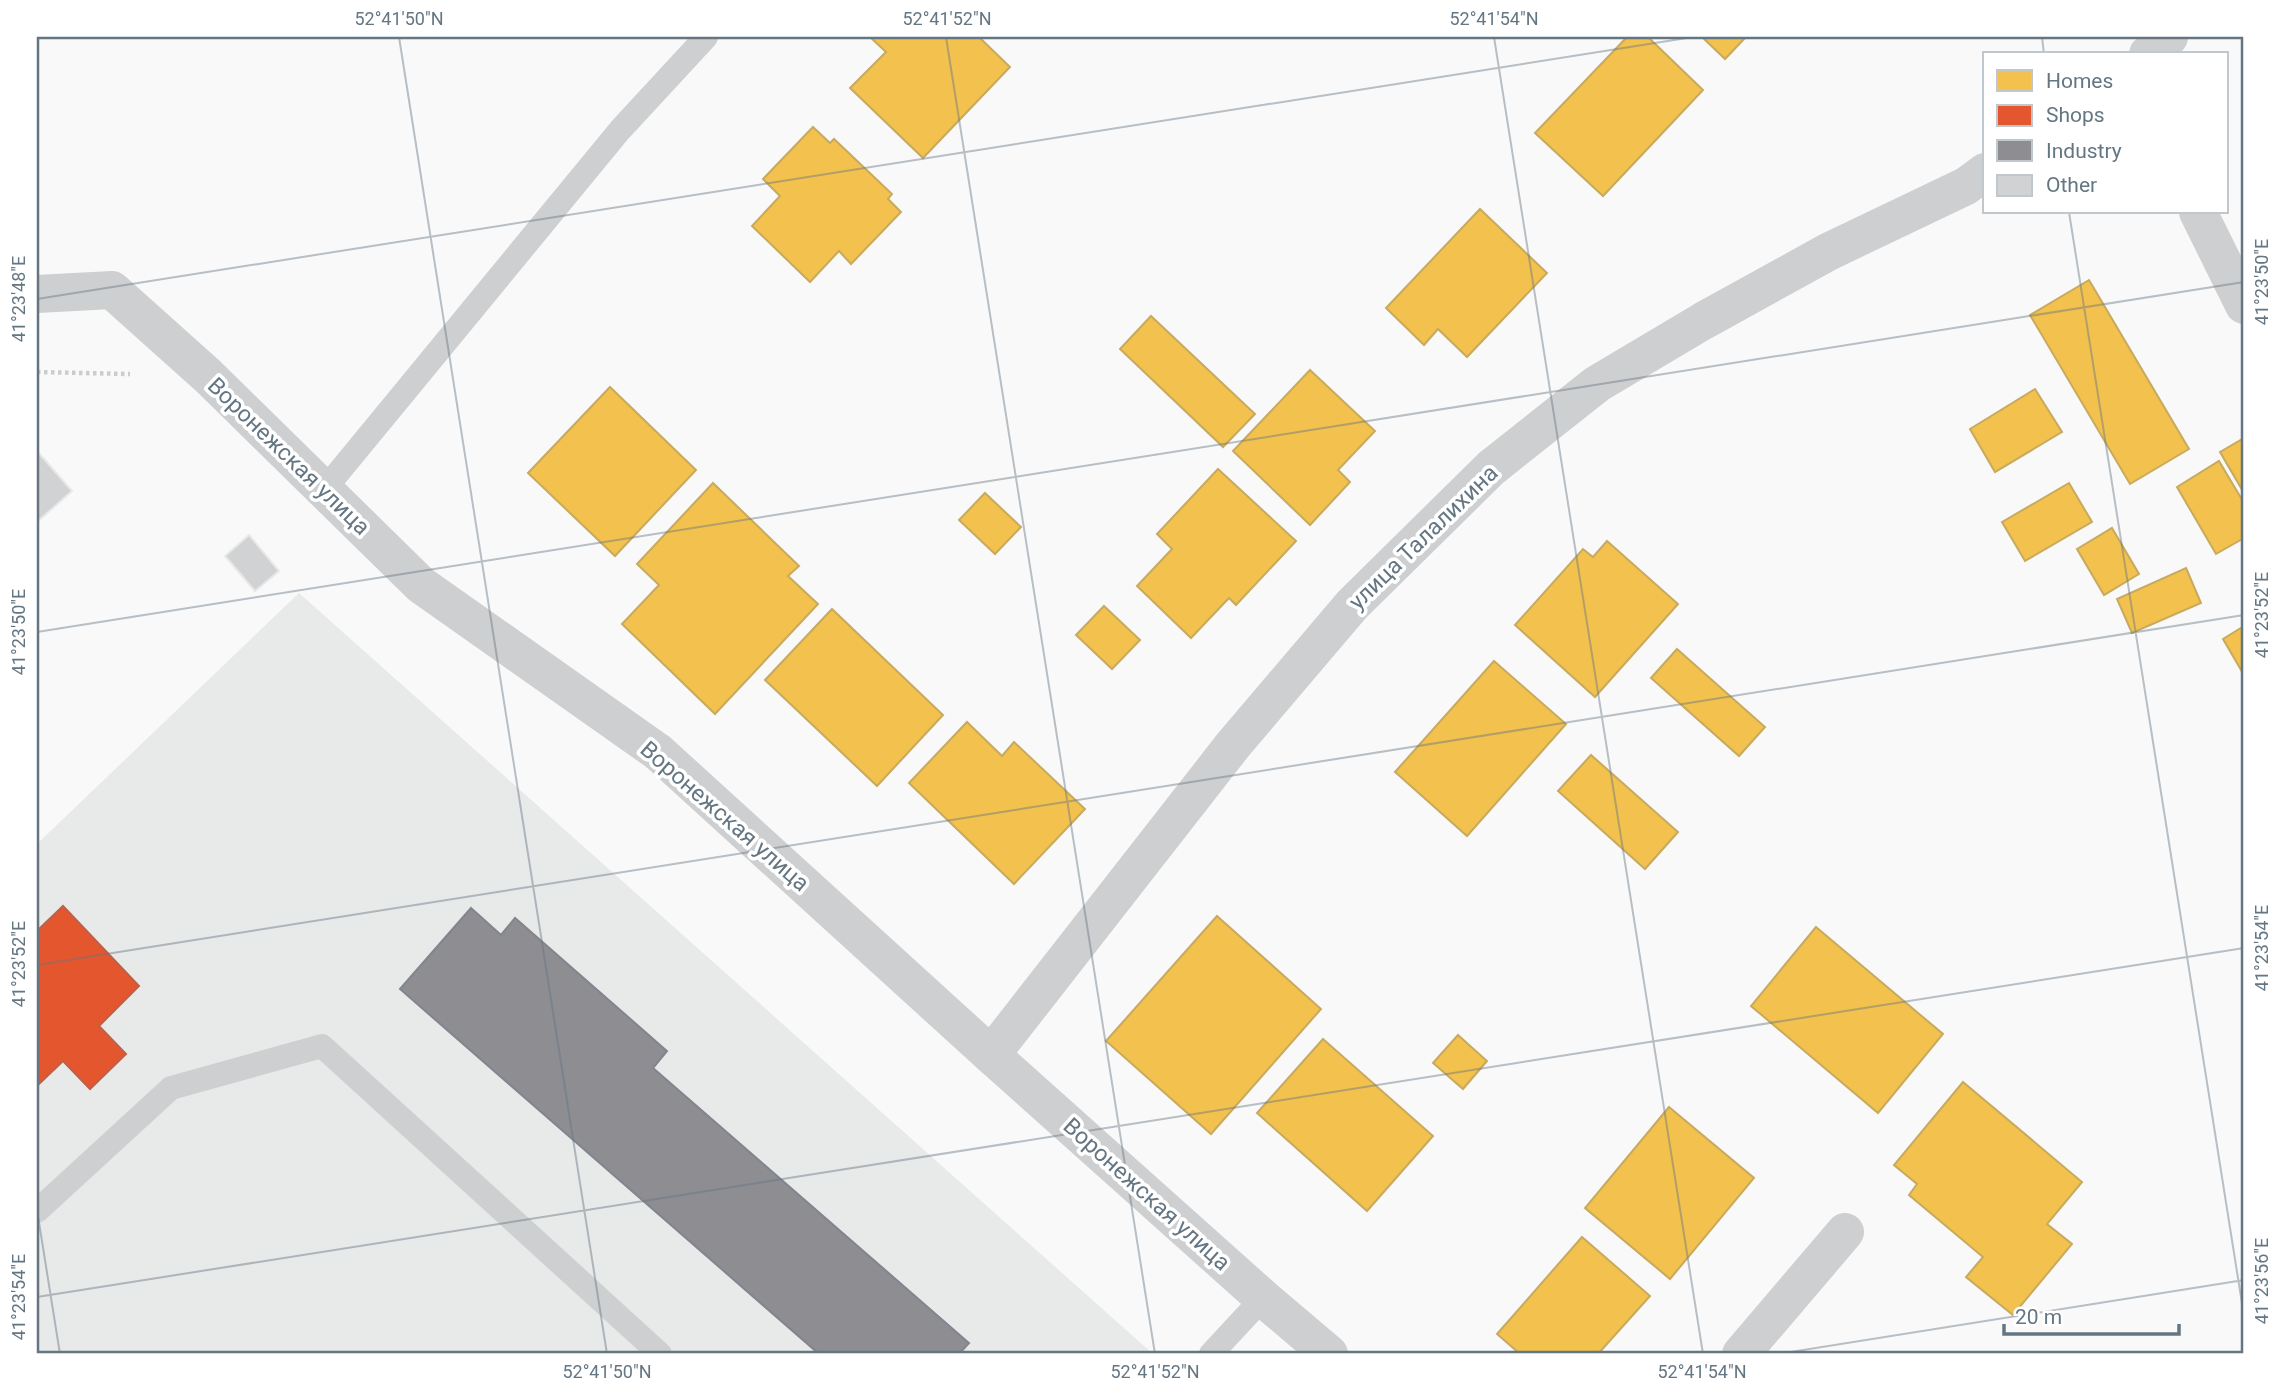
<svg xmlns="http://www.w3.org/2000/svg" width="2281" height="1391" font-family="Roboto,sans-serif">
	<rect width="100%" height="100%" fill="#f9f9f9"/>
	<path fill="#e8e9e9" d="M299 593 1153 1354H37V844Z"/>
	<g fill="#f2c14e" stroke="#c8aa5e" stroke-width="2">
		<path d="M870 37H979L1010 67 923 158 850 88 886 52Z"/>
		<path d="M1627 37H1648L1703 90 1603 196 1535 133Z"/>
		<path d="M1702 37H1746L1725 59Z"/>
		<path d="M813 127 830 143 834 139 892 194 888 199 901 212 851 264 839 251 810 282 752 226 780 196 763 179Z"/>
		<path d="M1480 209 1547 273 1467 357 1438 329 1424 345 1386 308Z"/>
		<path d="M2089 280 2189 449 2130 484 2030 315Z"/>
		<path d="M1151 316 1255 414 1223 447 1120 349Z"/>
		<path d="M1310 370 1375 431 1338 470 1350 482 1310 525 1233 451Z"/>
		<path d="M610 387 696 470 615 556 528 473Z"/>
		<path d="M2035 389 2062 432 1995 472 1970 429Z"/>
		<path d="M2244 438V493L2220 452Z"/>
		<path d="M2219 461 2244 503V538L2216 554 2177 487Z"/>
		<path d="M1218 469 1296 541 1236 605 1229 598 1191 638 1137 586 1172 549 1157 534Z"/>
		<path d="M713 483 799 566 788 576 818 604 715 714 622 624 659 585 637 564Z"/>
		<path d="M2069 483 2092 522 2025 561 2002 522Z"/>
		<path d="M985 493 1021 527 995 554 959 520Z"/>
		<path d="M2112 528 2139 574 2104 595 2077 549Z"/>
		<path d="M1607 541 1678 604 1595 697 1515 625 1583 549 1593 557Z"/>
		<path d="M2186 568 2201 603 2132 633 2117 599Z"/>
		<path d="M1104 606 1140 640 1112 669 1076 635Z"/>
		<path d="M832 609 943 715 877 786 765 680Z"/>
		<path d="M2244 626V675L2223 639Z"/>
		<path d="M1677 649 1765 727 1739 756 1651 678Z"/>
		<path d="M1494 661 1566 724 1467 836 1395 772Z"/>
		<path d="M967 722 1002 756 1014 742 1085 809 1014 884 909 783Z"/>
		<path d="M1591 755 1678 832 1645 869 1558 791Z"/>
		<path d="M1217 916 1321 1009 1211 1134 1106 1041Z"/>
		<path d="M1816 927 1943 1034 1878 1113 1751 1006Z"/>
		<path d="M1458 1035 1487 1061 1463 1089 1433 1063Z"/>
		<path d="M1323 1039 1433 1136 1367 1211 1257 1113Z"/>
		<path d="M1963 1082 2082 1182 2047 1224 2072 1244 2013 1315 1966 1277 1983 1257 1909 1195 1917 1184 1894 1165Z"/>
		<path d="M1669 1107 1754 1178 1670 1279 1585 1208Z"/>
		<path d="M1582 1237 1650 1296 1598 1354H1520L1497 1334Z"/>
	</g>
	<path fill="#e4572e" stroke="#be6048" stroke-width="2" d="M63 906 139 986 99 1026 126 1054 90 1089 63 1061 37 1086V931Z"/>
	<path fill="#8d8d92" stroke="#81868e" stroke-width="2" d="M471 908 501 935 515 918 667 1051 653 1068 969 1343 959 1354H819L400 989Z"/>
	<g fill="#d0d2d3" stroke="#e8e8e8" stroke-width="2">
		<path d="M37 451 72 491 37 522Z"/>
		<path d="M249 535 279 571 255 591 225 556Z"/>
	</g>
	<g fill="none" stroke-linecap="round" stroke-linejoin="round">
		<path stroke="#cbcccd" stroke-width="4.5" stroke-dasharray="3.5 3.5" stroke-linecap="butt" d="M37 372 130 374"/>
		<g stroke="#cecfd0" stroke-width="24">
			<path d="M324 490 620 130 706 37"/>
			<path d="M37 1211 171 1088 322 1046 660 1354"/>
			<path d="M1211 1354 1263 1298"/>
		</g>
		<g stroke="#cecfd0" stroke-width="38">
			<path d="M2148 54 2169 37"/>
			<path d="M2198 212 2244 305"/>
			<path d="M37 294 112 290 208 376 421 585 658 752 991 1055 1263 1298 1329 1354"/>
			<path d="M991 1055 1233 745 1352 605 1491 468 1597 384 1703 321 1828 252 1966 186 1985 172"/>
			<path d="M1741 1354 1845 1232"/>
		</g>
	</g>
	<path fill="none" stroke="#657683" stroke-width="2" stroke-opacity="0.45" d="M399 37 607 1354M946 37 1155 1354M1494 37 1703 1354M2042 37 2044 54M2069 212 2244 1316M37 299 1693 37M37 632 2244 282M37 965 2244 615M37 1210 60 1354M37 1297 2244 948M1778 1354 2244 1280"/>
	<g text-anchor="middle" stroke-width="7" stroke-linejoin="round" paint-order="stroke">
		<g font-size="23" fill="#657683" stroke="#fff">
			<text transform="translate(289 456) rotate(44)" y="8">Воронежская улица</text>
			<text transform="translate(1423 537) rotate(-44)" y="8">улица Талалихина</text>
			<text transform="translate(725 816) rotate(41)" y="8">Воронежская улица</text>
			<text transform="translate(1147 1194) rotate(42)" y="8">Воронежская улица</text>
		</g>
	</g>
	<rect width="2281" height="1391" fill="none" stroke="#ffffff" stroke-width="77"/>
	<rect x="1983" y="52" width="245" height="161" fill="#ffffff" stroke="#c1c8cd" stroke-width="2"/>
	<rect x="1997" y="70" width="35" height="21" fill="#f2c14e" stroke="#c1c8cd" stroke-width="2"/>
	<text x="2046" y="88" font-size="21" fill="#657683">Homes</text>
	<rect x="1997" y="105" width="35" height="21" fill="#e4572e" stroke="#c1c8cd" stroke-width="2"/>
	<text x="2046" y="122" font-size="21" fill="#657683">Shops</text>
	<rect x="1997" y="140" width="35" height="21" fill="#8d8d92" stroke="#c1c8cd" stroke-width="2"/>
	<text x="2046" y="158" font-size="21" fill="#657683">Industry</text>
	<rect x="1997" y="175" width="35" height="21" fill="#d0d2d3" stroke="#c1c8cd" stroke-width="2"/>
	<text x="2046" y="192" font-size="21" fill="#657683">Other</text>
	<path d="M2004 1324v10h175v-10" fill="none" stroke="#657683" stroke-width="3.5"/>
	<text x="2015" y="1324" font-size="21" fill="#657683" stroke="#ffffff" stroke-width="5" paint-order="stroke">20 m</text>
	<rect x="38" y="38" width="2204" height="1314" fill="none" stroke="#657683" stroke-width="2.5"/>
	<g font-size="18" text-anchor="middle" fill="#657683">
		<text x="399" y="25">52°41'50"N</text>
		<text x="947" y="25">52°41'52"N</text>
		<text x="1494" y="25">52°41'54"N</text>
		<text transform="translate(2262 282) rotate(-90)" y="6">41°23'50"E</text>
		<text transform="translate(19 299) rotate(-90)" y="6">41°23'48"E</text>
		<text transform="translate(2262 615) rotate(-90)" y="6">41°23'52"E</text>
		<text transform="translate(19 632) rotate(-90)" y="6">41°23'50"E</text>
		<text transform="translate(2262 948) rotate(-90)" y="6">41°23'54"E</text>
		<text transform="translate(19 964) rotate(-90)" y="6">41°23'52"E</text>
		<text transform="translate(2262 1281) rotate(-90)" y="6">41°23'56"E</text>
		<text transform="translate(19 1297) rotate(-90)" y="6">41°23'54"E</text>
		<text x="607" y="1378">52°41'50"N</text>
		<text x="1155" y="1378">52°41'52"N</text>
		<text x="1702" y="1378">52°41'54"N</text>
	</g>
</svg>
